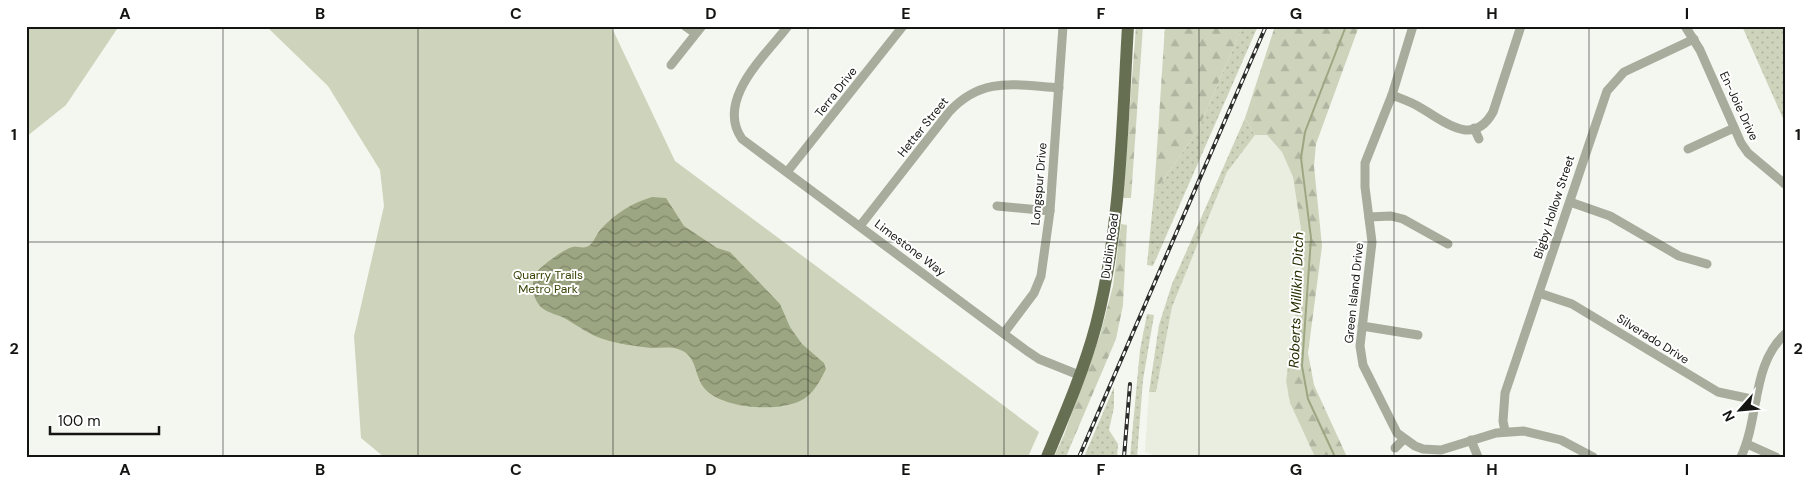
<svg xmlns="http://www.w3.org/2000/svg" width="1812" height="483" font-family="'DM Sans',sans-serif">
	<defs>
		<pattern id="grass-dots" width="8" height="8" patternUnits="userSpaceOnUse" patternTransform="scale(1.25)"><rect width="8" height="8" fill="#cdd4bb"/><path d="M2 2h.1M6 6h.1" fill="none" stroke="#afb5a0" stroke-width="1.8" stroke-linecap="round"/></pattern>
		<pattern id="forest-firs" width="22" height="20" patternUnits="userSpaceOnUse" patternTransform="scale(1.25)"><rect width="22" height="20" fill="#cdd4bb"/><path d="M5 1l3.5 6h-7zM16 11l3.5 6h-7z" fill="#afb5a0"/></pattern>
		<pattern id="water-waves" width="16" height="10" patternUnits="userSpaceOnUse" patternTransform="scale(1.25)"><rect width="16" height="10" fill="#9da682"/><path d="M0 5q4-4 8 0t8 0" fill="none" stroke="#7f8669"/></pattern>
	</defs>
	<rect width="100%" height="100%" fill="#f4f6f0"/>
	<path fill="#eaeee0" d="M1255 135H1267L1282 152 1293 177 1304 249 1286 381 1290 403 1315 457H1159L1145 452 1149 392 1156 391 1172 307 1227 171Z"/>
	<g fill="url(#grass-dots)">
		<path d="M1243 26H1258L1153 266 1147 265 1154 193 1198 130Z"/>
		<path d="M1742 26H1786V124L1785 123Z"/>
		<path d="M1245 118 1255 135 1227 172 1172 307 1156 392H1149L1159 325 1172 284Z"/>
		<path d="M1147 314 1154 315 1143 380 1137 457H1130L1140 350Z"/>
		<path d="M1114 387V407L1109 430 1118 444 1117 457H1084Z"/>
		<path d="M1064 435 1068 439 1073 440 1066 457H1054Z"/>
	</g>
	<g fill="url(#forest-firs)">
		<path d="M1136 26H1143L1131 198H1123Z"/>
		<path d="M1165 26H1243L1198 130 1154 193Z"/>
		<path d="M1275 26H1359L1316 144 1314 166 1322 246 1308 353 1314 385 1347 457H1315L1290 403 1286 381 1304 249 1293 177 1282 152 1267 135H1255L1245 118Z"/>
		<path d="M1121 224 1127 225 1123 305 1116 339 1073 440 1068 439 1064 435 1100 335 1113 286Z"/>
	</g>
	<g fill="#cdd4bb">
		<path d="M26 26H119L66 105 26 137Z"/>
		<path d="M266 26H611L675 161 1039 432 1028 457H384L361 438 354 336 384 206 380 170 328 86Z"/>
	</g>
	<path fill="url(#water-waves)" d="M652 197 666 198 684 226 717 248 730 252 780 304 790 327 802 344 824 363 826 369C820 381 813 395 800 401 777 412 725 409 706 390 692 376 700 353 674 348 667 347 659 348 651 348 635 346 618 344 603 339 590 335 578 326 566 319 559 315 548 313 542 308 533 300 530 284 536 273 541 266 565 248 573 247 579 246 585 250 591 244 595 240 597 233 601 229 616 213 632 203 652 197Z"/>
	<g fill="none" stroke-linecap="round" stroke-linejoin="round">
		<path stroke="#9da682" stroke-width="2" d="M1335 457 1308 399 1302 366 1311 238 1301 158 1305 132 1346 26"/>
		<g stroke="#a7ac9c" stroke-width="9">
			<path d="M685 26 695 33"/>
			<path d="M788 26C765 56 715 100 742 139L1027 351 1039 359 1079 375"/>
			<path d="M1413 26 1392 95 1365 163V187L1372 242 1360 346 1363 365 1397 433 1415 446 1423 449 1441 450 1496 433 1524 431 1561 440 1593 457"/>
			<path d="M1685 26 1700 50 1741 143 1748 153 1786 185"/>
			<path d="M671 65 702 26"/>
			<path d="M1392 95C1402 99 1412 102 1421 108 1444 121 1473 148 1493 112L1521 26"/>
			<path d="M1474 128 1479 139"/>
			<path d="M1688 149 1734 128"/>
			<path d="M787 172 903 26"/>
			<path d="M1570 202 1610 216 1679 256 1707 264"/>
			<path d="M997 206 1050 211"/>
			<path d="M1369 217 1391 216 1403 219 1448 244"/>
			<path d="M860 226 949 112C982 76 1015 85 1059 88"/>
			<path d="M1539 293 1572 304 1718 392 1756 400"/>
			<path d="M1362 326 1418 335"/>
			<path d="M1004 333 1034 293 1041 276 1050 211 1063 26"/>
			<path d="M1505 431 1503 421 1505 393 1607 91 1624 72 1694 39"/>
			<path d="M1471 440 1478 457"/>
			<path d="M1747 444 1776 457"/>
			<path d="M1395 448 1403 440"/>
			<path d="M1741 457C1760 416 1751 365 1786 333"/>
		</g>
		<path stroke="#676f52" stroke-width="12" d="M1047 457C1065 414 1084 370 1096 325 1121 228 1122 126 1128 26"/>
		<defs>
			<g id="rail">
				<path d="M1079 457 1266 26"/>
				<path d="M1124 457 1130 384"/>
			</g>
		</defs>
		<use href="#rail" stroke="#2b2c29" stroke-width="4"/>
		<use href="#rail" stroke="#fff" stroke-width="2" stroke-dasharray="5.5" stroke-linecap="butt"/>
	</g>
	<path fill="none" stroke="#141412" stroke-width="1" stroke-opacity="0.55" d="M223 26V457M418 26V457M613 26V457M808 26V457M1004 26V457M1199 26V457M1394 26V457M1589 26V457M26 242H1786"/>
	<g text-anchor="middle" stroke-width="4" stroke-linejoin="round" paint-order="stroke">
		<g font-size="12" fill="#141412" stroke="#fff">
			<text transform="translate(836 92) rotate(-52)" y="4">Terra Drive</text>
			<text transform="translate(1739 106) rotate(65)" y="4">En-Joie Drive</text>
			<text transform="translate(923 127) rotate(-51)" y="4">Hetter Street</text>
			<text transform="translate(1039 184) rotate(-85)" y="4">Longspur Drive</text>
			<text transform="translate(1554 207) rotate(-72)" y="4">Bigby Hollow Street</text>
			<text transform="translate(1110 246) rotate(-82)" y="4">Dublin Road</text>
			<text transform="translate(910 248) rotate(37)" y="4">Limestone Way</text>
			<text transform="translate(1354 293) rotate(-84)" y="4">Green Island Drive</text>
			<text transform="translate(1653 339) rotate(32)" y="4">Silverado Drive</text>
		</g>
		<g font-size="12" fill="#384304" stroke="#fff">
			<text x="548" y="279">Quarry Trails<tspan x="548" dy="14">Metro Park</tspan></text>
		</g>
		<g font-size="14" font-style="italic" fill="#262e02" stroke="#fff">
			<text transform="translate(1296 300) rotate(-88)" y="5">Roberts Millikin Ditch</text>
		</g>
	</g>
	<rect width="1812" height="483" fill="none" stroke="#ffffff" stroke-width="55"/>
	<g transform="translate(1740 410) rotate(243)" stroke="#ffffff" stroke-width="4" paint-order="stroke">
	<path d="M0-4L9 19L0 12L-9 19Z" fill="#141412"/>
	<text y="-8" font-size="14" font-weight="bold" text-anchor="middle" fill="#141412">N</text>
	</g>
	<path d="M50 426v8h109v-8" fill="none" stroke="#141412" stroke-width="2.5"/>
	<text x="58" y="426" font-size="15" fill="#141412" stroke="#ffffff" stroke-width="4" paint-order="stroke">100 m</text>
	<rect x="28" y="28" width="1756" height="428" fill="none" stroke="#141412" stroke-width="2"/>
	<g font-size="16" text-anchor="middle" font-weight="bold" fill="#141412">
		<text x="125" y="19">A</text>
		<text x="320" y="19">B</text>
		<text x="516" y="19">C</text>
		<text x="711" y="19">D</text>
		<text x="906" y="19">E</text>
		<text x="1101" y="19">F</text>
		<text x="1296" y="19">G</text>
		<text x="1492" y="19">H</text>
		<text x="1687" y="19">I</text>
		<text x="14" y="140">1</text>
		<text x="1798" y="140">1</text>
		<text x="14" y="354">2</text>
		<text x="1798" y="354">2</text>
		<text x="125" y="475">A</text>
		<text x="320" y="475">B</text>
		<text x="516" y="475">C</text>
		<text x="711" y="475">D</text>
		<text x="906" y="475">E</text>
		<text x="1101" y="475">F</text>
		<text x="1296" y="475">G</text>
		<text x="1492" y="475">H</text>
		<text x="1687" y="475">I</text>
	</g>
</svg>
